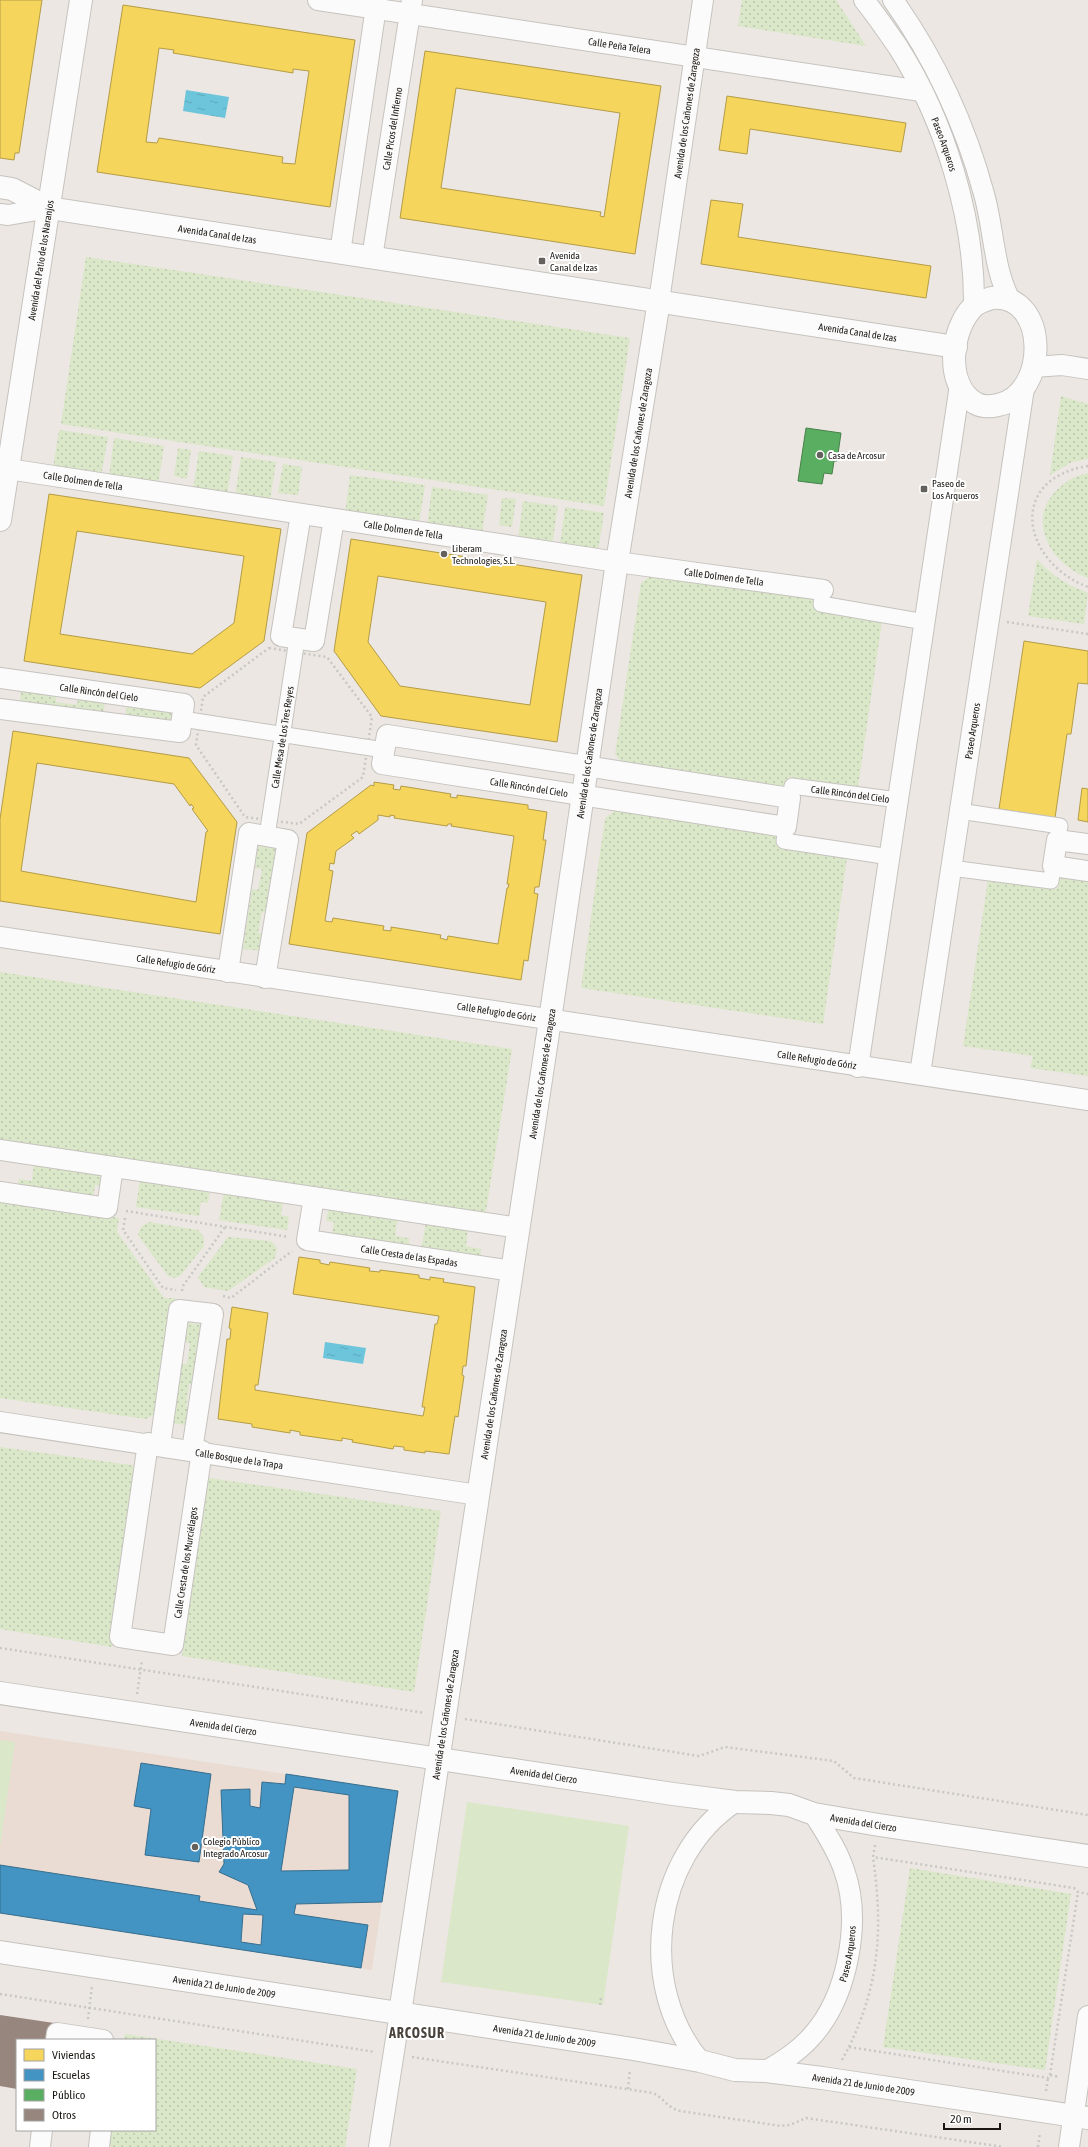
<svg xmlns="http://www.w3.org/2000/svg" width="1088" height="2147" font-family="'Asap Condensed',sans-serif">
	<defs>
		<pattern id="grass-dots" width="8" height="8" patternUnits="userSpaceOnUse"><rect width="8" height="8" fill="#dae7c8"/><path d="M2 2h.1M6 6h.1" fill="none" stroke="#bac5ab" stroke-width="1.8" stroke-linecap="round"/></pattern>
		<pattern id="water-ripples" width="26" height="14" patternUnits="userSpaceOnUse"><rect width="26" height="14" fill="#6cc5da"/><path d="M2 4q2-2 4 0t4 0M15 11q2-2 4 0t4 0" fill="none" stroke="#5da8ba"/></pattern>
	</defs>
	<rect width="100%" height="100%" fill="#ece7e2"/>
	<path fill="#eadcd3" d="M0 1731 398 1791 372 1970 0 1913Z"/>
	<g fill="url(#grass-dots)">
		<path d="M742 0H836L866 46 738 26Z"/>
		<path d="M86 257 630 338 604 506 61 424Z"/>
		<path d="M1061 396 1088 404V459L1072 462 1050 475Z"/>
		<path d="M59 430 108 437 101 476 53 468Z"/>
		<path d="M114 438 164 446 158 485 109 477Z"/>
		<path d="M178 448 191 450 187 479 174 476Z"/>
		<path d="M199 451 233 456 227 495 193 490Z"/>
		<path d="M241 457 276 462 270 501 235 496Z"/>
		<path d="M283 464 302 467 298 495 278 493Z"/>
		<path d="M1088 473V578C1045 561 1022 511 1068 481 1073 477 1082 475 1088 473Z"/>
		<path d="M350 475 425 485 419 524 345 513Z"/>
		<path d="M432 487 488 495 482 533 427 525Z"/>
		<path d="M502 498 516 499 512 527 499 525Z"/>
		<path d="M523 501 558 506 552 545 518 540Z"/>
		<path d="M565 507 604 513 598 551 560 545Z"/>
		<path d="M1037 559C1051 576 1068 585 1088 593L1084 624 1028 616Z"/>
		<path d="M654 573 815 598V610L882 621 858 787 789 777 786 791 625 766 615 754 641 583Z"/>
		<path d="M21 690 56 695V702L77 705 78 699 105 703 103 715 20 703Z"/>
		<path d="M127 706 174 713 172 726 125 719Z"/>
		<path d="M619 808 780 833 778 847 847 858 823 1024 581 988 605 818Z"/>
		<path d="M258 846 278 849 269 913 262 912 258 933 265 934 262 951 243 949 252 889 258 890 262 869 255 868Z"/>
		<path d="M1060 876 1088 880V1076L1030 1068 1033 1056 963 1046 988 880 1057 889Z"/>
		<path d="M0 972 512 1049 485 1217 0 1143Z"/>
		<path d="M34 1162 104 1173 102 1186 95 1185 93 1199 17 1188 19 1179 32 1181Z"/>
		<path d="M140 1179 210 1190 208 1203 201 1202 199 1216 136 1207Z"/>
		<path d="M224 1192 283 1201 281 1215 289 1217 287 1230 219 1220Z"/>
		<path d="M0 1200 119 1218 117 1232 164 1298H175L159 1411 146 1419 0 1398Z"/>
		<path d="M329 1206 398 1217 395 1236 409 1238V1247L332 1234 334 1222 326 1221Z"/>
		<path d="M149 1222 198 1230 204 1237V1246L181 1275 175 1278 168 1276 138 1235 141 1227Z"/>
		<path d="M426 1222 468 1228 466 1246 481 1249 480 1258 421 1250Z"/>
		<path d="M228 1237 271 1241 277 1248 275 1258 228 1291 204 1287 198 1277Z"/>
		<path d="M187 1323 205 1325 196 1384H189L186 1406 193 1407 191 1426 172 1423 181 1363 187 1364 190 1343 184 1342Z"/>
		<path d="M0 1447 138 1466 112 1647 0 1629Z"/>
		<path d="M209 1478 441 1511 414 1692 182 1656Z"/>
		<path d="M910 1868 1071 1894 1045 2070 883 2047Z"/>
		<path d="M125 2034 357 2069 345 2147H107L110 2130H155V2040H124Z"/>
	</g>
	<g fill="#dae7c8">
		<path d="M0 1740 15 1742 0 1848Z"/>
		<path d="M467 1802 629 1826 603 2005 441 1982Z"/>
	</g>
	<g fill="url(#water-ripples)">
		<path d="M186 90 229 97 225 118 183 111Z"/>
		<path d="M325 1342 366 1348 363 1364 323 1358Z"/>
	</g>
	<g fill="#f6d55c" stroke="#b49c46" fill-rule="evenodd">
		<path d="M0 0H42L19 153H15L14 160 0 158Z"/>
		<path d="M123 5 355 40 330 207 97 172ZM159 48 174 50 173 53 293 73V69L309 71 295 164 282 163 283 157 159 138 157 143 146 142Z"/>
		<path d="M425 51 661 86 635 254 400 218ZM456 88 620 113 604 217 600 216 601 212 441 188Z"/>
		<path d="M727 96 906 123 901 152 750 129 747 154 719 150Z"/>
		<path d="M711 200 743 204 738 237 931 266 926 298 701 264Z"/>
		<path d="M49 494 281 529 264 641 200 688 24 661ZM77 531 244 556 234 623 192 654 60 634Z"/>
		<path d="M351 539 582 575 557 742 381 716 334 651ZM378 576 546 602 530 705 400 686 368 642Z"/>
		<path d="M1024 641 1088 651V684L1078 683 1071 734H1067L1055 818 999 809Z"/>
		<path d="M13 731 189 758 237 822 220 934 0 901V819ZM37 763 174 784 190 806 191 804 194 808 192 809 208 831 206 832 196 902 21 871Z"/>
		<path d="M374 782 394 785 393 789 400 790 401 786 451 794 450 797 457 798V795L528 805V809L547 812 543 840H546L539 887H535L534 893 538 894 528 961 524 960 521 980 289 944 307 833 371 785 374 786ZM378 815 390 817V815L395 816 394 818 447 826 448 824H452L451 826 514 836 507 884H509L508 888H507L498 944 448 936 447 940 440 938 441 935 391 927V931L383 930 384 926 333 918 332 922 325 921 333 871 329 870 330 863 334 864 336 851 354 838 351 835 357 831 359 834 378 820Z"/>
		<path d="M1082 788 1088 789V822L1078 820Z"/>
		<path d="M299 1257 320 1260V1263L329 1265 330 1262 370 1268 369 1271 380 1272V1270L419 1275V1278L430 1280V1277L444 1279 443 1282 475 1287 466 1366H463L462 1375 464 1376 458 1417 455 1416 449 1454 425 1451V1453L404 1450V1447L394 1446 393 1449 352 1442 353 1440 342 1438V1441L300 1435V1432L290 1430V1433L252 1427V1424L218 1419 227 1339H230L231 1329 229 1328 232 1307 268 1313 258 1385H255V1390L423 1416 425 1407H422L435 1324H437L439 1316 293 1294Z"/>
	</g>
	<g fill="#4393c3" stroke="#376e8e" fill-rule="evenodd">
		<path d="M141 1763 211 1774 199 1862 145 1855 151 1809 134 1806Z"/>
		<path d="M286 1774 398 1791 382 1902 296 1904 294 1914 368 1925 361 1968 0 1913V1865L200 1896 199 1901 257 1910 248 1885 219 1872 224 1864 221 1790 250 1789V1806L260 1808 262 1782 285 1784ZM294 1787 349 1795V1870L281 1871ZM243 1914 263 1915 261 1945 241 1942Z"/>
	</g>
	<path fill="#5aae61" stroke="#47814a" d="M806 428 841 433 837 461H834L832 474 824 473 822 484 798 481Z"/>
	<path fill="#97867d" d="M0 2015 54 2023 52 2040H17V2089L0 2086Z"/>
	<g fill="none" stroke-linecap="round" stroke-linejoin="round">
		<defs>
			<g id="pedestrian">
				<path d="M823 590 821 604 925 622"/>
				<path d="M182 719 384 750"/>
				<path id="s1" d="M790 798 792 786 898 800"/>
				<path d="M959 811 1060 826 1057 840"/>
				<path d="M786 827 784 841 890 857"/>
				<path id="s2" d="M267 836 297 639"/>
				<path d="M951 868 1051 881 1053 866"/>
			</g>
			<g id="minor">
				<path id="s3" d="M318 0 921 91"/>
				<path id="s4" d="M864 0C876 15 887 31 898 47 945 121 975 219 974 306"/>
				<path d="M893 0C935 59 965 124 984 194 994 229 993 267 1010 300"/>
				<path d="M0 214 8 215 49 208"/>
				<path d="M340 253 377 0"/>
				<path id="s5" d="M372 258 412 0"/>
				<path id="s6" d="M659 301 703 0"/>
				<path d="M1033 367 1062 365 1088 369"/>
				<path id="s7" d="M8 469 617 562 823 590"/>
				<path d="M301 514 281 636 314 641 334 519"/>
				<path id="s8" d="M0 678 184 704 180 732 0 709"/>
				<path d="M387 735 790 798 786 827 382 764Z"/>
				<path d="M1088 844 1057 840 1053 866 1088 871"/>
				<path id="s9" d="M0 937 1088 1100"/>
				<path d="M228 972 249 833 288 840 265 978"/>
				<path d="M858 1067 960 385"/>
				<path id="s10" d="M920 1074 1024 388"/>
				<path d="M0 1150 519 1228"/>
				<path d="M0 1192 107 1208 113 1167"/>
				<path id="s11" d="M314 1197 307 1240 512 1271"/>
				<path id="s12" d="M0 1422 478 1495"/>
				<path id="s13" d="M148 1443 120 1637 173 1645 202 1451"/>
				<path d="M160 1445 179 1310 213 1314 192 1450"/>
				<path d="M56 2040 57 2033 103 2040"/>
				<path d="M700 2061C637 1986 652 1857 735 1802"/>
				<path id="s14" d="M766 2071C783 2061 799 2051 812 2036 848 1996 862 1920 844 1870 837 1849 825 1832 814 1814"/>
				<path d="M40 2147 42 2130"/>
				<path d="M99 2147 101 2130"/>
				<path d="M379 2147 400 2013"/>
				<path d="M1069 2147 1088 2016"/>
			</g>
			<g id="tertiary">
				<path id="s15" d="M0 187 12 189 49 208 956 347"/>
				<path d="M992 298C1049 293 1049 395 998 405 990 407 982 407 975 403 944 384 951 329 973 307 978 302 986 300 992 298Z"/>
				<path id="s16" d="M0 520 81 0"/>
				<path id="s17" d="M400 2013 550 1020 617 562 659 301"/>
			</g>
			<g id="secondary">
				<path id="s18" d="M0 1693 673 1794 735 1802 771 1803 789 1805 814 1814 879 1825 1088 1856"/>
				<path id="s19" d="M0 1952 633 2049 700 2061 735 2070 766 2071 822 2078 1088 2118"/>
			</g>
		</defs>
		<use href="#pedestrian" stroke="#c6c3bf" stroke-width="17"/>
		<use href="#minor" stroke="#c6c3bf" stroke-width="22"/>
		<use href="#tertiary" stroke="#c6c3bf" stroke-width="24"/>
		<use href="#secondary" stroke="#c6c3bf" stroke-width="24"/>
		<g stroke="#c8c7c5" stroke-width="2.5" stroke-dasharray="2 3" stroke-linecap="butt">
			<path d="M1088 466C1006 479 1022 562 1088 587"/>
			<path d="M1007 622 1088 634"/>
			<path d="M269 648 327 657 372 717 363 777 299 824 245 817 196 745 203 697Z"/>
			<path d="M126 1211 289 1237"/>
			<path d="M125 1218 123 1230 163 1288 176 1290"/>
			<path d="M182 1291 183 1286 225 1227"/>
			<path d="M223 1296 231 1298 292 1251"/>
			<path d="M0 1648 425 1713"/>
			<path d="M137 1694 142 1660"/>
			<path d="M465 1719 699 1756 725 1747 834 1761 854 1778 1088 1815"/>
			<path d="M875 1845 873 1857 1074 1888 1078 1892 1088 1894"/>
			<path d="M0 1994 375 2052"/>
			<path d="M600 2005 601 1997"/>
			<path d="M88 2019 92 1986"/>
			<path d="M849 2047C880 1982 883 1928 873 1857"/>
			<path d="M412 2057 653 2093C665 2099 666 2107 680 2111L781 2126 790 2125 806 2118 1004 2147"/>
			<path d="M842 2060 849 2047 1048 2078 1050 2075 1060 2077"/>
			<path d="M1050 2075 1078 1892"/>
			<path d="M628 2089 630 2069"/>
			<path d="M1046 2091 1048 2078"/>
			<path d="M1038 2147 1040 2132"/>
		</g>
		<use href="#pedestrian" stroke="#fcfbfb" stroke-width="15"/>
		<use href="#minor" stroke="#fcfbfb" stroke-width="20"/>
		<use href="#tertiary" stroke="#fcfbfb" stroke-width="22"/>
		<use href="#secondary" stroke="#fcfbfb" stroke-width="22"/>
	</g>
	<g fill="#64605b" stroke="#fff" stroke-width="1.5">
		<rect x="538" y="257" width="8" height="8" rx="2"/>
		<circle cx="820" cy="455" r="4"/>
		<rect x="920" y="485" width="8" height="8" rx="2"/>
		<circle cx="444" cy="554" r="4"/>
		<circle cx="195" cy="1847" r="4"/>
	</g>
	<g text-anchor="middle" stroke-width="4" stroke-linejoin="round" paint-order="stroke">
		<g font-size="10" fill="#1a1713" stroke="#fff">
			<text dy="4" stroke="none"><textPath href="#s3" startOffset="305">Calle Peña Telera</textPath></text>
			<text dy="4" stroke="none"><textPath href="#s6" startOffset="190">Avenida de los Cañones de Zaragoza</textPath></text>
			<text dy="4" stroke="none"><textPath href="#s5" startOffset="131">Calle Picos del Infierno</textPath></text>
			<text dy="4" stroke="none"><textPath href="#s4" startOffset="166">Paseo Arqueros</textPath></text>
			<text dy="4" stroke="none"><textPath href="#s15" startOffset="224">Avenida Canal de Izas</textPath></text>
			<text dy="4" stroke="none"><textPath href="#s16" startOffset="263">Avenida del Patio de los Naranjos</textPath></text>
			<text dy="4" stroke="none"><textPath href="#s15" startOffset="872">Avenida Canal de Izas</textPath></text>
			<text dy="4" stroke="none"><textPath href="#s17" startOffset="1598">Avenida de los Cañones de Zaragoza</textPath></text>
			<text dy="4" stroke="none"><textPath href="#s7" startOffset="76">Calle Dolmen de Tella</textPath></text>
			<text dy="4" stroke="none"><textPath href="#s7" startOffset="400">Calle Dolmen de Tella</textPath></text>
			<text dy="4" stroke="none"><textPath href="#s7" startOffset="724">Calle Dolmen de Tella</textPath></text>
			<text dy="4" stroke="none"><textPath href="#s8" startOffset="100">Calle Rincón del Cielo</textPath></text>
			<text dy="4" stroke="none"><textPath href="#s10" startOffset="347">Paseo Arqueros</textPath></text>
			<text dy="4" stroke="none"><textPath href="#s2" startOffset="100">Calle Mesa de Los Tres Reyes</textPath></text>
			<text dy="4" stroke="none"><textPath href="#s17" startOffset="1274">Avenida de los Cañones de Zaragoza</textPath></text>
			<text transform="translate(529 787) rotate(9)" y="4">Calle Rincón del Cielo</text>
			<text dy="4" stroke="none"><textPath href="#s1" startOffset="71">Calle Rincón del Cielo</textPath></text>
			<text dy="4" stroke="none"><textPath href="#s9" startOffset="178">Calle Refugio de Góriz</textPath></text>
			<text dy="4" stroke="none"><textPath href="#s9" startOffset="502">Calle Refugio de Góriz</textPath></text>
			<text dy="4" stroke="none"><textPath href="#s9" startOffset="826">Calle Refugio de Góriz</textPath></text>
			<text dy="4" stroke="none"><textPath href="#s17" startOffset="950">Avenida de los Cañones de Zaragoza</textPath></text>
			<text dy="4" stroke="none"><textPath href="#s11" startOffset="147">Calle Cresta de las Espadas</textPath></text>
			<text dy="4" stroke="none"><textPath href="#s17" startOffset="626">Avenida de los Cañones de Zaragoza</textPath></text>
			<text dy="4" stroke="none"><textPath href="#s12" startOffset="242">Calle Bosque de la Trapa</textPath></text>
			<text dy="4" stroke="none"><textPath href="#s13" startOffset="333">Calle Cresta de los Murciélagos</textPath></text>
			<text dy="4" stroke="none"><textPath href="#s17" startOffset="302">Avenida de los Cañones de Zaragoza</textPath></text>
			<text dy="4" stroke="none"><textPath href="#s18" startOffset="226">Avenida del Cierzo</textPath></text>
			<text dy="4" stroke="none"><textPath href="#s18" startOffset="550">Avenida del Cierzo</textPath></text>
			<text dy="4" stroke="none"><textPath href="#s18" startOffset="874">Avenida del Cierzo</textPath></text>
			<text dy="4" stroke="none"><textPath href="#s14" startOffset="149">Paseo Arqueros</textPath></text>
			<text dy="4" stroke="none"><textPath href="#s19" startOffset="227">Avenida 21 de Junio de 2009</textPath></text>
			<text dy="4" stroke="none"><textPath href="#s19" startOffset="551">Avenida 21 de Junio de 2009</textPath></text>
			<text dy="4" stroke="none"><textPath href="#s19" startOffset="874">Avenida 21 de Junio de 2009</textPath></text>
		</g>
		<g font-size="10" fill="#1a1713" stroke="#fff" text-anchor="start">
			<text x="550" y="259">Avenida<tspan x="550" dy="12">Canal de Izas</tspan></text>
			<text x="828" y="459">Casa de Arcosur</text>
			<text x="932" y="487">Paseo de<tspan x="932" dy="12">Los Arqueros</tspan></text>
			<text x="452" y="552">Liberam<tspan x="452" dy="12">Technologies, S.L.</tspan></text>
			<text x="203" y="1845">Colegio Público<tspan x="203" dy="12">Integrado Arcosur</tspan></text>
		</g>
		<g font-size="14" font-weight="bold" letter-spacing="1" fill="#4a433b" stroke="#fff">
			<text x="417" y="2038">ARCOSUR</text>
		</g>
	</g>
	<rect x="16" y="2039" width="140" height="92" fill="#ffffff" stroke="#a3a2a1"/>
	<rect x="24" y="2049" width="20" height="12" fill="#f6d55c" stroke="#a3a2a1"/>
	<text x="52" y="2059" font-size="12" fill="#1a1713">Viviendas</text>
	<rect x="24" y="2069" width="20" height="12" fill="#4393c3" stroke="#a3a2a1"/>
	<text x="52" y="2079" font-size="12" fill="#1a1713">Escuelas</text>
	<rect x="24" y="2089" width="20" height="12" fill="#5aae61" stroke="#a3a2a1"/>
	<text x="52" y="2099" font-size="12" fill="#1a1713">Público</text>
	<rect x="24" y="2109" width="20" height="12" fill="#97867d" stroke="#a3a2a1"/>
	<text x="52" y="2119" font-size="12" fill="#1a1713">Otros</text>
	<path d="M944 2123v6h56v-6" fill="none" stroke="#1a1713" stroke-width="2"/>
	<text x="950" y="2123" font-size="12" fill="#1a1713" stroke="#ffffff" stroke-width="3" paint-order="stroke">20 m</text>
</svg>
